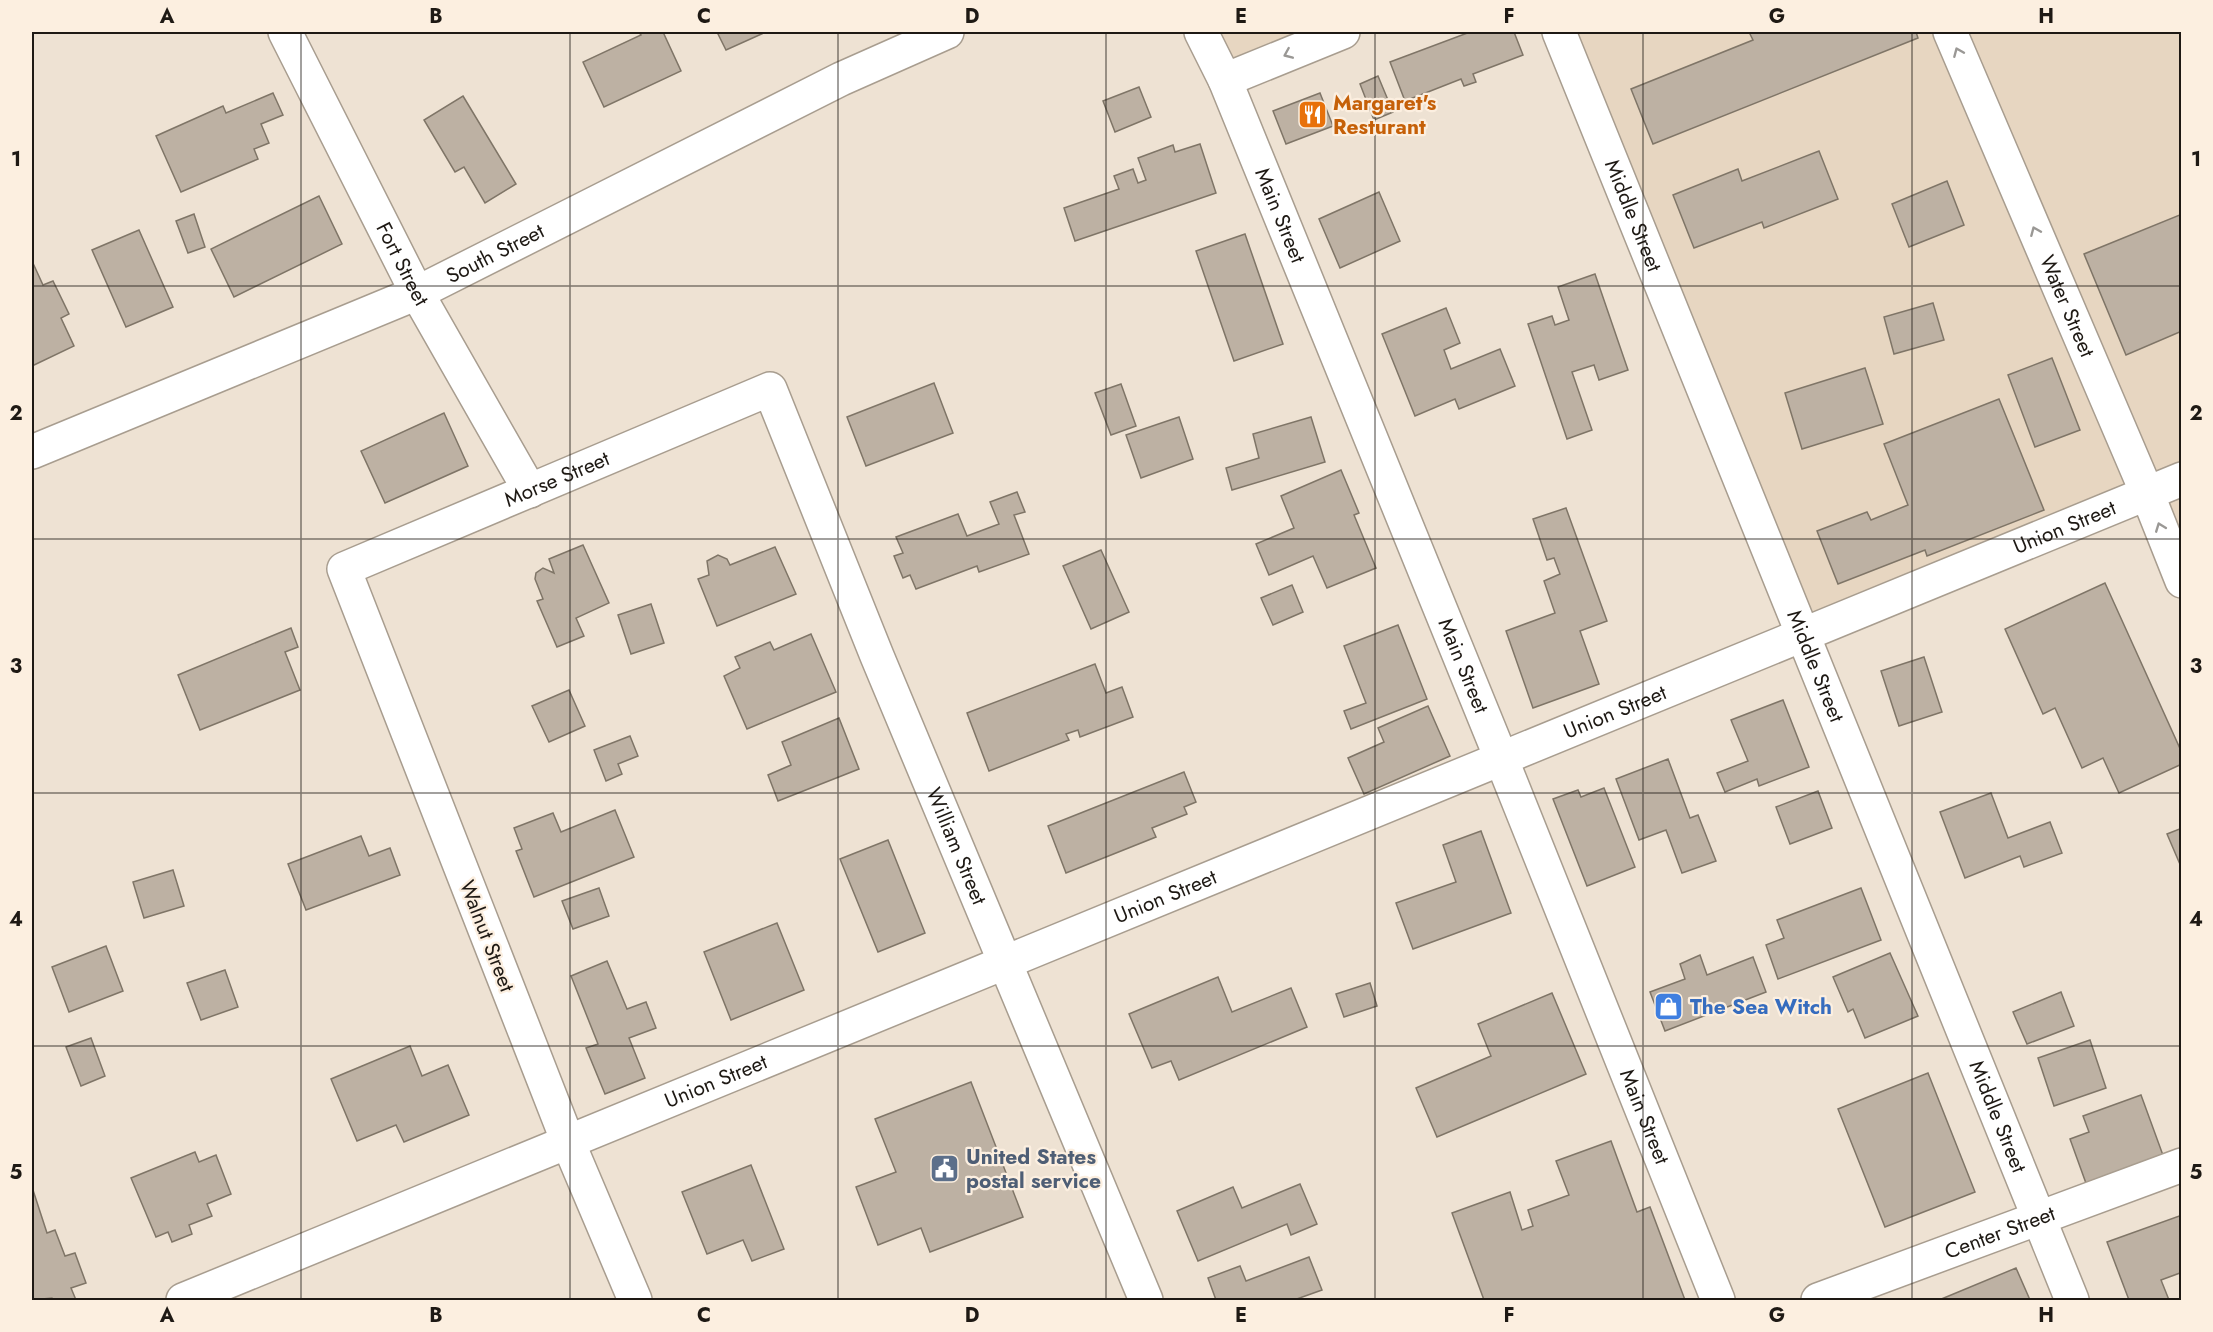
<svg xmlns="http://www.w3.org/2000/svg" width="2213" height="1332" font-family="Jost,sans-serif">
	<rect width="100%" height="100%" fill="#eee2d3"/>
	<g fill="#e7d6c1">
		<path d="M1201 32H1343L1225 80Z"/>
		<path d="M1559 32H2181V581L2147 493 1804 634Z"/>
	</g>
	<g fill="#bdb1a3" stroke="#7f7567" stroke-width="1.5">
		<path d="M639 32H663L681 71 604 107 583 62 641 35Z"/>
		<path d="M717 32H766L726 50Z"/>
		<path d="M1470 32H1514L1523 55 1473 74 1476 82 1464 86 1461 79 1405 101 1390 62Z"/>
		<path d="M1749 32H1916L1918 38 1653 144 1631 89 1753 40Z"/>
		<path d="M1378 76 1393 112 1374 120 1360 84Z"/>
		<path d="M1139 87 1151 117 1115 132 1103 101Z"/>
		<path d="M273 93 283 115 261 124 269 143 254 149 258 159 181 192 156 136 223 106 226 113Z"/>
		<path d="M1320 93 1333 126 1286 144 1273 111Z"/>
		<path d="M463 96 516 184 485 203 464 167 455 172 424 120Z"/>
		<path d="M1200 144 1216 193 1075 241 1064 208 1119 189 1114 176 1133 169 1138 183 1146 180 1138 158 1173 145 1175 152Z"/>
		<path d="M1819 151 1838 199 1764 228 1762 222 1694 248 1673 195 1738 169 1742 181Z"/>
		<path d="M1947 181 1964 225 1909 247 1892 204Z"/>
		<path d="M1379 192 1400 241 1340 268 1319 219Z"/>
		<path d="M319 196 342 244 234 297 211 249Z"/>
		<path d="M194 214 205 247 188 253 176 221Z"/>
		<path d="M2182 214V331L2126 355 2084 254Z"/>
		<path d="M139 230 173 307 126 327 92 250Z"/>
		<path d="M1245 234 1283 344 1234 361 1196 251Z"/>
		<path d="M32 261 43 285 53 281 69 314 61 318 74 346 32 366Z"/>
		<path d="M1595 274 1628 370 1599 380 1594 365 1572 372 1592 430 1567 439 1528 324 1552 316 1555 325 1569 320 1558 287Z"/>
		<path d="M1933 303 1944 340 1894 354 1884 317Z"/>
		<path d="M1446 308 1460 343 1444 350 1451 369 1500 349 1515 386 1459 409 1455 399 1415 416 1382 334Z"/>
		<path d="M2052 358 2080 430 2035 447 2008 375Z"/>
		<path d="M1865 368 1883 424 1802 449 1785 393Z"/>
		<path d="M934 383 953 433 866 466 847 417Z"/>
		<path d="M1121 384 1136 426 1111 435 1095 393Z"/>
		<path d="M1999 399 2044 510 1927 556 1925 550 1838 584 1817 531 1867 512 1871 520 1908 505 1884 444Z"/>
		<path d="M444 413 468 466 385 503 361 451Z"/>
		<path d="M1179 417 1193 459 1141 478 1126 435Z"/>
		<path d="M1311 417 1325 462 1232 490 1226 468 1259 458 1253 434Z"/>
		<path d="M1341 470 1359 513 1354 515 1376 568 1327 588 1313 556 1269 575 1256 544 1294 528 1281 496Z"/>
		<path d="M1017 492 1025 512 1014 515 1029 554 979 572 977 566 916 589 910 575 903 578 894 556 903 553 896 537 958 514 967 536 999 524 990 502Z"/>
		<path d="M1566 508 1607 621 1580 631 1599 684 1533 708 1506 631 1555 613 1544 581 1560 574 1554 558 1547 560 1533 519Z"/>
		<path d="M583 545 609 603 576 618 584 636 557 647 537 601 543 599 535 579 536 573 543 568 554 573 549 559Z"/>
		<path d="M775 547 796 594 717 626 698 579 709 575 707 561 718 555 727 559 730 565Z"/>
		<path d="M1101 550 1129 612 1091 629 1063 566Z"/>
		<path d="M2105 583 2182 753V764L2119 793 2103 758 2082 768 2055 708 2043 714 2005 629Z"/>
		<path d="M1292 585 1303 612 1273 625 1261 598Z"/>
		<path d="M651 604 664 643 631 654 618 615Z"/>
		<path d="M1398 625 1427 699 1351 729 1344 711 1366 703 1344 646Z"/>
		<path d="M291 628 298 647 285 652 300 690 200 730 178 675Z"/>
		<path d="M811 634 836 692 747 729 724 676 740 668 735 657 770 642 774 650Z"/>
		<path d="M1924 657 1942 712 1899 726 1881 671Z"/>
		<path d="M1095 664 1106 693 1122 687 1133 717 1080 737 1078 730 1066 734 1069 740 989 771 967 713Z"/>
		<path d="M569 690 585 726 549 742 532 706Z"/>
		<path d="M1783 700 1809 767 1759 786 1757 779 1725 792 1717 773 1748 761 1731 720Z"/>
		<path d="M1428 706 1450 756 1364 794 1348 758 1384 742 1378 728Z"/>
		<path d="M839 718 859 769 778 801 768 775 791 765 782 742Z"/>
		<path d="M630 736 638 756 618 764 622 774 606 781 594 750Z"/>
		<path d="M1668 759 1690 818 1698 815 1716 861 1682 873 1666 830 1639 840 1616 779Z"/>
		<path d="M1184 772 1196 802 1184 807 1187 814 1152 828 1156 837 1066 873 1048 826Z"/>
		<path d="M1604 788 1635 867 1587 886 1553 799 1578 790 1581 797Z"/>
		<path d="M1818 791 1832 828 1790 844 1776 807Z"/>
		<path d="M1991 793 2008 838 2050 822 2062 853 2024 867 2020 856 1965 878 1940 812Z"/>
		<path d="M615 810 634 857 534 897 516 851 522 849 514 828 553 813 561 832Z"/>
		<path d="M2182 828V869L2167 834Z"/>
		<path d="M1481 831 1511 913 1413 949 1396 903 1456 882 1443 845Z"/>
		<path d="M361 836 369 856 390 848 400 875 306 910 288 864Z"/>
		<path d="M888 840 925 933 878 952 840 859Z"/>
		<path d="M173 870 184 906 144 918 133 882Z"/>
		<path d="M599 888 609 916 573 929 562 901Z"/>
		<path d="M1861 888 1881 940 1778 979 1766 945 1784 938 1777 920Z"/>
		<path d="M777 923 804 990 731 1020 704 952Z"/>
		<path d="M106 946 123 991 69 1012 52 967Z"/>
		<path d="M1890 953 1918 1016 1865 1038 1853 1009 1848 1012 1833 977Z"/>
		<path d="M1700 955 1707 975 1753 957 1766 992 1665 1031 1650 992 1685 979 1680 964Z"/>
		<path d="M607 961 627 1009 646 1002 656 1028 629 1038 645 1078 605 1094 586 1048 598 1044 571 976Z"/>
		<path d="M225 970 238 1007 201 1020 187 983Z"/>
		<path d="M1218 977 1232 1012 1291 988 1307 1027 1179 1080 1171 1061 1152 1068 1129 1014Z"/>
		<path d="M1370 983 1377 1006 1344 1017 1336 994Z"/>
		<path d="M2061 992 2074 1026 2027 1044 2013 1012Z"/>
		<path d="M1552 993 1586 1074 1437 1137 1416 1088 1491 1056 1478 1024Z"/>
		<path d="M91 1038 105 1076 81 1086 66 1047Z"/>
		<path d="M2090 1040 2106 1088 2054 1106 2038 1058Z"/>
		<path d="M410 1046 422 1076 448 1065 469 1115 404 1142 396 1125 357 1141 331 1079Z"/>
		<path d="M1928 1073 1975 1192 1885 1227 1838 1109Z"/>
		<path d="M971 1082 1023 1217 930 1252 921 1228 878 1245 856 1187 896 1172 875 1119Z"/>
		<path d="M2141 1095 2164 1158 2087 1186 2070 1139 2089 1132 2083 1116Z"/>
		<path d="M1611 1141 1637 1212 1650 1207 1685 1300H1484L1452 1213 1510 1192 1522 1230 1533 1226 1528 1210 1569 1195 1556 1161Z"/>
		<path d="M195 1152 199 1162 216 1155 231 1194 207 1204 212 1216 189 1225 192 1234 172 1242 168 1232 156 1237 131 1178Z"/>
		<path d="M751 1165 784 1249 752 1261 743 1240 707 1254 682 1192Z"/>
		<path d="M1300 1184 1317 1224 1291 1235 1287 1224 1198 1261 1177 1211 1233 1187 1242 1208Z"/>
		<path d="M32 1187 47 1233 55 1230 65 1256 75 1253 86 1283 71 1288 76 1300H53L52 1298 32 1300Z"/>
		<path d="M2182 1215V1277L2180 1273 2161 1280 2169 1300H2129L2107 1242Z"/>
		<path d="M1309 1257 1322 1290 1294 1300H1216L1208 1278 1240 1266 1246 1281Z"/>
		<path d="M2016 1268 2030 1300H1939Z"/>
	</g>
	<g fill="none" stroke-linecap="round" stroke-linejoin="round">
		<defs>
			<g id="minor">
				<path id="s1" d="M285 32 417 293 530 491"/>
				<path id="s2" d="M1559 32 2072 1300"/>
				<path id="s3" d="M1950 32 2147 493 2182 581"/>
				<path d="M1225 80 1343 32"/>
				<path id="s4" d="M183 1300 2182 479"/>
				<path id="s5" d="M635 1300 568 1142 344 569 770 389 877 656 1146 1300"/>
				<path id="s6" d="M1818 1300 2182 1165"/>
			</g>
			<g id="tertiary">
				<path id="s7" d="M1201 32 1225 80 1501 758 1718 1300"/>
				<path id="s8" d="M32 452 417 293 841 79 947 32"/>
			</g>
		</defs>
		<use href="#minor" stroke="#a89d8f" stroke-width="36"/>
		<use href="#tertiary" stroke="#a89d8f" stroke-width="36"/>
		<use href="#minor" stroke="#fff" stroke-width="33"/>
		<use href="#tertiary" stroke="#fff" stroke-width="33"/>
	</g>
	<defs><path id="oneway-chevron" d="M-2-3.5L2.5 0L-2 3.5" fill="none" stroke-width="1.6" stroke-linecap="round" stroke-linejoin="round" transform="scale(1.5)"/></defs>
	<g stroke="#9a9895">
		<use href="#oneway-chevron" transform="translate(1958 52) rotate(-113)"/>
		<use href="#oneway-chevron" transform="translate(1288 54) rotate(157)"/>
		<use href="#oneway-chevron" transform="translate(2035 231) rotate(-113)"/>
		<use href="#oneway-chevron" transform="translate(2160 527) rotate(-111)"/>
	</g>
	<path fill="none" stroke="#1e1914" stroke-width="1.5" stroke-opacity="0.55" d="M301 32V1300M570 32V1300M838 32V1300M1106 32V1300M1375 32V1300M1643 32V1300M1912 32V1300M32 286H2182M32 539H2182M32 793H2182M32 1046H2182"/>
	<defs>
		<symbol id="restaurant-square" viewBox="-11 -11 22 22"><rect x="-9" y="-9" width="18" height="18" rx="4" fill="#e8710a" stroke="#fcefe0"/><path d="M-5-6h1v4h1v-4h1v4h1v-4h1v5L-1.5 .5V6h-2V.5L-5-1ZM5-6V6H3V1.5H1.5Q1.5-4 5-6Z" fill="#fff"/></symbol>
		<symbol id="shop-square" viewBox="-11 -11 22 22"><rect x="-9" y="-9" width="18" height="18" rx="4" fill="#3f7fe0" stroke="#fcefe0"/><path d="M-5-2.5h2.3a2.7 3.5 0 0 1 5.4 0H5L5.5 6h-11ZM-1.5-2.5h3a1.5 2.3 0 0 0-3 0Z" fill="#fff"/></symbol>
		<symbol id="civic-square" viewBox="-11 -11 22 22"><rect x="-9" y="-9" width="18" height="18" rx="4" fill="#5c6f8a" stroke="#fcefe0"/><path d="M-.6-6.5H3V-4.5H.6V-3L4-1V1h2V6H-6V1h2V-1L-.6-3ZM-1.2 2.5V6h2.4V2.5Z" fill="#fff"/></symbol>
	</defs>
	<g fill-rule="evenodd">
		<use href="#restaurant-square" x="1296" y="98" width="33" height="33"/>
		<use href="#shop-square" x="1652" y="990" width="33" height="33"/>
		<use href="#civic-square" x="928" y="1152" width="33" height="33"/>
	</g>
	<g text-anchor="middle" stroke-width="4.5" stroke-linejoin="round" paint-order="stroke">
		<g font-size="21" font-weight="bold" fill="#c56008" stroke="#fcefe0" text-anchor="start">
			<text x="1333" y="110">Margaret's<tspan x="1333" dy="24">Resturant</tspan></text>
		</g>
		<g font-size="21" fill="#1e1914" stroke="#fcefe0">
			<text dy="7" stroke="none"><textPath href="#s7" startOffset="200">Main Street</textPath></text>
			<text dy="7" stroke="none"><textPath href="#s2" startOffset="198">Middle Street</textPath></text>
			<text dy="7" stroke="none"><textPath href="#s8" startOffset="504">South Street</textPath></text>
			<text dy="7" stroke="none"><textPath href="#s1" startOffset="260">Fort Street</textPath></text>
			<text dy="7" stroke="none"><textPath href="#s3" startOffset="298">Water Street</textPath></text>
			<text dy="7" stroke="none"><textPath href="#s5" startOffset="1018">Morse Street</textPath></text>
			<text dy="7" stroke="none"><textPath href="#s4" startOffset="2034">Union Street</textPath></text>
			<text dy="7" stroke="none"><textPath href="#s7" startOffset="686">Main Street</textPath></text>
			<text dy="7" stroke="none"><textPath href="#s2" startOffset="684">Middle Street</textPath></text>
			<text dy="7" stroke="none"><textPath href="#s4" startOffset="1548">Union Street</textPath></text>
			<text dy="7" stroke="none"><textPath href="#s5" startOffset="1743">William Street</textPath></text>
			<text dy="7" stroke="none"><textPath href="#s4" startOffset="1062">Union Street</textPath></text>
			<text transform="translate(487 936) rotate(69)" y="7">Walnut Street</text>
			<text dy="7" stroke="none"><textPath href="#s4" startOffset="576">Union Street</textPath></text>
			<text dy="7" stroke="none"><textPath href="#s7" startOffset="1172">Main Street</textPath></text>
			<text dy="7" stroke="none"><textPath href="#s2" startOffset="1170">Middle Street</textPath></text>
			<text dy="7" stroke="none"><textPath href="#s6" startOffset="194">Center Street</textPath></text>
		</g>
		<g font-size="21" font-weight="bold" fill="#366cbe" stroke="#fcefe0" text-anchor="start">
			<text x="1690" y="1014">The Sea Witch</text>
		</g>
		<g font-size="21" font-weight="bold" fill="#4e5e75" stroke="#fcefe0" text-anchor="start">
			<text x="966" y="1164">United States<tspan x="966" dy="24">postal service</tspan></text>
		</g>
	</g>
	<rect width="2213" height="1332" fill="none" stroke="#fcefe0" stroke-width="66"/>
	<rect x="33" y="33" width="2147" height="1266" fill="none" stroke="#1e1914" stroke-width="2"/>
	<g font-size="20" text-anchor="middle" font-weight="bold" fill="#1e1914">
		<text x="167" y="23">A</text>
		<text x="436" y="23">B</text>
		<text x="704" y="23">C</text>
		<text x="972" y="23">D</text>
		<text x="1241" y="23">E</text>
		<text x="1509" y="23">F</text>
		<text x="1777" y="23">G</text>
		<text x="2046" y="23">H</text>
		<text x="16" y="166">1</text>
		<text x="2196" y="166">1</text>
		<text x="16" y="420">2</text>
		<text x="2196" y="420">2</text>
		<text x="16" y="673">3</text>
		<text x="2196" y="673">3</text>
		<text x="16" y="926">4</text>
		<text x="2196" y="926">4</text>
		<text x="16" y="1179">5</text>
		<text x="2196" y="1179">5</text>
		<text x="167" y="1322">A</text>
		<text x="436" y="1322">B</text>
		<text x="704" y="1322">C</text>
		<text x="972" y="1322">D</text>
		<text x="1241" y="1322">E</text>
		<text x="1509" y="1322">F</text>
		<text x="1777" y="1322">G</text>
		<text x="2046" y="1322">H</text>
	</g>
</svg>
